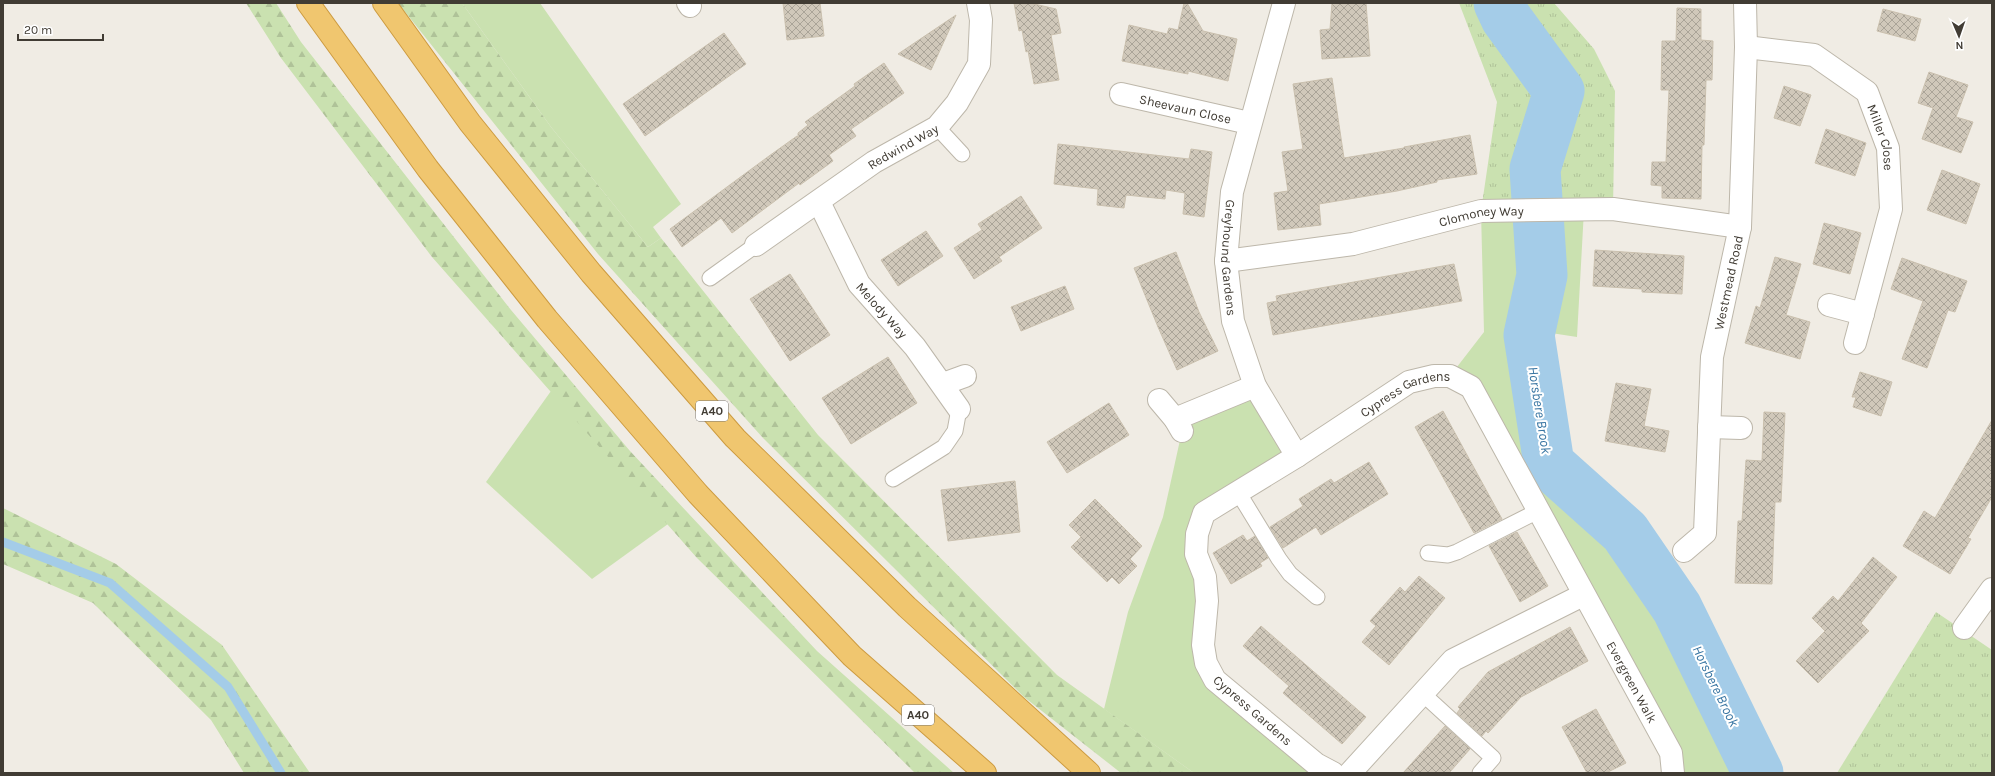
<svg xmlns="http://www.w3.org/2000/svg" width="1995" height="776" font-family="Karla,sans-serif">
	<defs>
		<pattern id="forest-firs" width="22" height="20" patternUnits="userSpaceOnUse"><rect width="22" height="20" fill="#cae1b0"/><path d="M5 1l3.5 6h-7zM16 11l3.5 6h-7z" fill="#afc298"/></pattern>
		<pattern id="park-tufts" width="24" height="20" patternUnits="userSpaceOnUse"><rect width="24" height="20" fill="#cae1b0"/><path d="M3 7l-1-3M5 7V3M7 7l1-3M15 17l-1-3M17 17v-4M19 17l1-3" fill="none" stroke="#afc298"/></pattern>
		<pattern id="building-cross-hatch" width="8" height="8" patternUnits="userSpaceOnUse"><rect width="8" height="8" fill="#d0c8ba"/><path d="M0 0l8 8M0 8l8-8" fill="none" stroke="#aaa498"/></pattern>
	</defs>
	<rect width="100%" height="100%" fill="#f0ece4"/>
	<g fill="#cae1b0">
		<path d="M462 3H540L681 204 653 227 661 238 648 247 551 127Z"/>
		<path d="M1584 210 1577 337 1551 333 1567 450 1666 560 1772 773H1673L1471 387 1450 376 1484 332 1481 211Z"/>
		<path d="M1255 386 1297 456 1204 513 1206 663 1333 773H1194L1104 709 1128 612 1163 517 1182 431 1175 419Z"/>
		<path d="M551 391 668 524 592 579 486 482Z"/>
	</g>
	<g fill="url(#forest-firs)">
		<path d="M246 3H276L301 42 511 310 630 451 817 651 954 773H915L697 558 432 257 281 58Z"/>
		<path d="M398 3H462L551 127 648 247 661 238 818 435 1057 675 1194 773H1121L1024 697 763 438 598 254Z"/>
		<path d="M3 508 116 564 222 645 310 773H244L211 720 93 603 3 564Z"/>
	</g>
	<g fill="url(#park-tufts)">
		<path d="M1459 3H1554L1594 49 1615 91 1613 209 1481 211 1497 102Z"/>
		<path d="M1936 612 1992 650V773H1837Z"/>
	</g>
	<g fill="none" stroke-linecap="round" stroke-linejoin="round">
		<path stroke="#a4cce8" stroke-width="9" d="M3 542 110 583 228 687 281 773"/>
		<path stroke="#a4cce8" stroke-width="51" d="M1499 3 1506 18 1559 91 1535 169 1542 275 1529 335 1549 464 1625 532 1677 608 1758 773"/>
	</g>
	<g fill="url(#building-cross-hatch)" stroke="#cac0ae">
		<path d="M783 3H820L824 36 787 40Z"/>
		<path d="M1014 3H1030L1056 9 1061 33 1051 35 1059 80 1034 84 1028 51 1026 52 1022 30 1019 31Z"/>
		<path d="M1184 3H1187L1203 31 1237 39 1228 81 1188 71V74L1122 61 1129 25 1167 34 1169 28 1178 30Z"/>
		<path d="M1332 3H1366L1370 56 1322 59 1320 30 1330 29Z"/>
		<path d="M1677 8 1701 9V40L1713 41 1712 80H1706L1704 145H1702L1701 199 1662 198V186L1651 185 1652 162H1666L1669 90H1661L1662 41H1676Z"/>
		<path d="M1883 9 1921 19 1915 41 1877 31Z"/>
		<path d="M956 15 931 70 898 54Z"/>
		<path d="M724 33 746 64 645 136 623 104Z"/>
		<path d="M884 63 904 93 851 129 856 136 829 155 833 161 800 185 799 183 732 233 721 218 682 247 670 229 769 156 797 136 798 138V133L808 125 805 122 855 86 854 84Z"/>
		<path d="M1929 72 1968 85 1956 117 1973 122 1961 153 1922 139 1933 108 1918 103Z"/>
		<path d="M1332 78 1344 158 1404 148V147L1470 135 1477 174 1437 180V182L1397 191 1319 204 1321 225 1278 230 1274 193 1288 191 1282 152 1303 149 1293 84Z"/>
		<path d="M1784 86 1811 95 1800 126 1774 118Z"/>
		<path d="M1826 129 1866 143 1855 176 1815 163Z"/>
		<path d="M1058 144 1189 159 1191 149 1212 152 1204 217 1183 214 1185 193 1166 190 1165 199 1126 195 1124 208 1097 205 1098 189 1054 184Z"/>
		<path d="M1942 170 1980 184 1966 224 1927 210Z"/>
		<path d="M1021 196 1042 228 999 257 1002 261 974 279 954 248 982 230 978 224Z"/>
		<path d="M1824 223 1861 233 1850 274 1813 264Z"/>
		<path d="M926 231 943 256 898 286 881 260Z"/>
		<path d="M1595 250 1684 256 1682 294 1642 292V289L1593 286Z"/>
		<path d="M1176 252 1199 312 1218 351 1177 370 1158 327 1134 268Z"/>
		<path d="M1775 257 1801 264 1786 315 1810 322 1800 359 1745 343 1756 306 1760 308Z"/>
		<path d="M1902 258 1967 281 1955 312 1948 310 1927 368 1902 359 1923 301 1891 289Z"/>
		<path d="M1454 264 1462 301 1273 335 1267 303 1277 301 1276 296Z"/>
		<path d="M790 274 830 335 790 361 750 299Z"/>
		<path d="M1065 286 1074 309 1021 331 1011 307Z"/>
		<path d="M888 357 917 403 851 444 822 398Z"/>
		<path d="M1860 372 1892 382 1881 416 1853 407 1856 397H1852Z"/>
		<path d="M1616 383 1651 389 1644 426 1669 431 1665 452 1605 441Z"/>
		<path d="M1109 403 1129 435 1067 473 1047 442Z"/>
		<path d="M1443 411 1502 519 1474 533 1415 427Z"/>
		<path d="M1764 412 1785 413 1781 502H1775L1772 584 1735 583 1738 521H1742L1746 460 1762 461Z"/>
		<path d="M1992 420V497L1968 538 1971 539 1950 574 1903 546 1924 511 1935 518Z"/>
		<path d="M1369 462 1388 494 1321 535 1316 527 1283 548 1270 527 1303 506 1299 499 1331 479 1334 483Z"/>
		<path d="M1015 481 1020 532 948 541 941 490Z"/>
		<path d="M1095 499 1142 546 1130 559 1137 566 1119 584 1112 577 1107 582 1071 547 1081 537 1069 525Z"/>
		<path d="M1517 532 1548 586 1520 602 1489 546Z"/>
		<path d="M1243 535 1247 541 1255 536 1268 558 1260 563 1262 566 1231 584 1213 553Z"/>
		<path d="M1873 557 1897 577 1861 623 1869 631 1818 683 1796 661 1825 631 1812 618 1833 596 1838 601Z"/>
		<path d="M1419 576 1445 598 1389 665 1362 642 1376 626 1370 621 1400 587 1405 592Z"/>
		<path d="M1261 626 1366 717 1342 744 1283 693 1289 686 1243 646Z"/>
		<path d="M1570 627 1588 661 1521 697 1488 733 1486 731 1482 736 1457 713 1460 709 1458 707 1488 672Z"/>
		<path d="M1596 709 1626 763 1606 773H1587L1562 727Z"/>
		<path d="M1445 726 1470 749 1449 773H1403Z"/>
	</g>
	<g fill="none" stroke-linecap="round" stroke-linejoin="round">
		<defs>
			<g id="lane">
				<path d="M937 127 962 154"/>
				<path d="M710 278 756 245"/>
				<path d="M893 479 944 447 955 431 959 409"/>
				<path d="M1238 492 1279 559 1290 574 1317 597"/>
				<path d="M1428 553 1448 555 1457 552 1538 511"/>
				<path d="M1423 694 1493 758 1480 773"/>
			</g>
			<g id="street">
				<path d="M688 3 690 6"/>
				<path id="s1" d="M1284 3 1232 192 1226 261 1233 321 1255 386 1297 456"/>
				<path id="s2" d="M1746 47 1814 55 1867 92 1888 148 1891 209 1855 343"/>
				<path id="s3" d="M1121 94 1249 123"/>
				<path id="s4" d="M819 202 859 284 915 347 959 409"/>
				<path id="s5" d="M756 245 874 162 937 127 957 103 979 64 981 20 978 3"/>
				<path id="s6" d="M1226 261 1353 244 1481 211 1613 209 1740 227"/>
				<path d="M1829 305 1863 314"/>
				<path d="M943 384 965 376"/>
				<path d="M1159 400 1175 419 1182 431"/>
				<path d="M1175 419 1255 386"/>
				<path d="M1709 427 1741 428"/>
				<path id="s7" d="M1684 551 1705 533 1712 357 1740 227 1746 47 1745 3"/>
				<path d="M1964 628 1992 589"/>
				<path id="s8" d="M1333 773 1316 764 1215 680 1206 663 1203 645 1207 601 1205 577 1196 554 1197 534 1204 513 1297 456 1409 382 1434 376H1450L1471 387 1671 753 1673 773"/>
				<path d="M1350 773 1453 660 1583 595"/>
			</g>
			<g id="highway">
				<path d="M308 3 428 169 547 319 698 494 852 656 985 773"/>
				<path d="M384 3 470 123 591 273 735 438 907 607 1089 773"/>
			</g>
		</defs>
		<use href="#lane" stroke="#bdb7aa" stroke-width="17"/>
		<use href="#street" stroke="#bdb7aa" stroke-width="24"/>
		<use href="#highway" stroke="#cd9b40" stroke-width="24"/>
		<use href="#lane" stroke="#fff" stroke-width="15"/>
		<use href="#street" stroke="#fff" stroke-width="22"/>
		<use href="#highway" stroke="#f0c66f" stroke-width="22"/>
	</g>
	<g text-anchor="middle" stroke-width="4" stroke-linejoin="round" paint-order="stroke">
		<g fill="#fff" stroke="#7a7671" stroke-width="1">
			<rect x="696" y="401" width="32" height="20" rx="3"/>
			<rect x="902" y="705" width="32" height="20" rx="3"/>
		</g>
		<g font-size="12" font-weight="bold" fill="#413c34">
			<text x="712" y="415">A40</text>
			<text x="918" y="719">A40</text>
		</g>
		<g font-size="13" fill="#413c34" stroke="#fff">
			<text dy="5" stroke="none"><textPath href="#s3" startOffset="66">Sheevaun Close</textPath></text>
			<text dy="5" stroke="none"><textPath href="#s2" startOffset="181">Miller Close</textPath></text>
			<text dy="5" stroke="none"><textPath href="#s5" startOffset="177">Redwind Way</textPath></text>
			<text dy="5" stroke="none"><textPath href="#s6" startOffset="260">Clomoney Way</textPath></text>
			<text dy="5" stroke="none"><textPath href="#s1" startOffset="262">Greyhound Gardens</textPath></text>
			<text dy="5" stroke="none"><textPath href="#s7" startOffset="280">Westmead Road</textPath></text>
			<text dy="5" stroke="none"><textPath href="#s4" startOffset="126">Melody Way</textPath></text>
			<text dy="5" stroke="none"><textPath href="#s8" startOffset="559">Cypress Gardens</textPath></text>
			<text dy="5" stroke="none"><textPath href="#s8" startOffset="968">Evergreen Walk</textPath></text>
			<text transform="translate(1253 710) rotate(41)" y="5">Cypress Gardens</text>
		</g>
		<g font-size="14" font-style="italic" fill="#3875a2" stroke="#fff">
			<text transform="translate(1540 410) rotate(81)" y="5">Horsbere Brook</text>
			<text transform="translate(1716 686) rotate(64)" y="5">Horsbere Brook</text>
		</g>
	</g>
	<rect width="1995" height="776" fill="none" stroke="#413c34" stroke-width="8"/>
	<g transform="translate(1959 36) rotate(178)" stroke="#ffffff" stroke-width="3" paint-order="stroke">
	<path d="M0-3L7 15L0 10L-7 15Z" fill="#413c34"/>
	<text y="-6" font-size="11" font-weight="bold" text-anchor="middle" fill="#413c34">N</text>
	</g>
	<path d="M18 34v6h85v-6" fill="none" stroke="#413c34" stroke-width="2"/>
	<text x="24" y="34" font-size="12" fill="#413c34" stroke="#ffffff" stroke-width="3" paint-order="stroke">20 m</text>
</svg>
